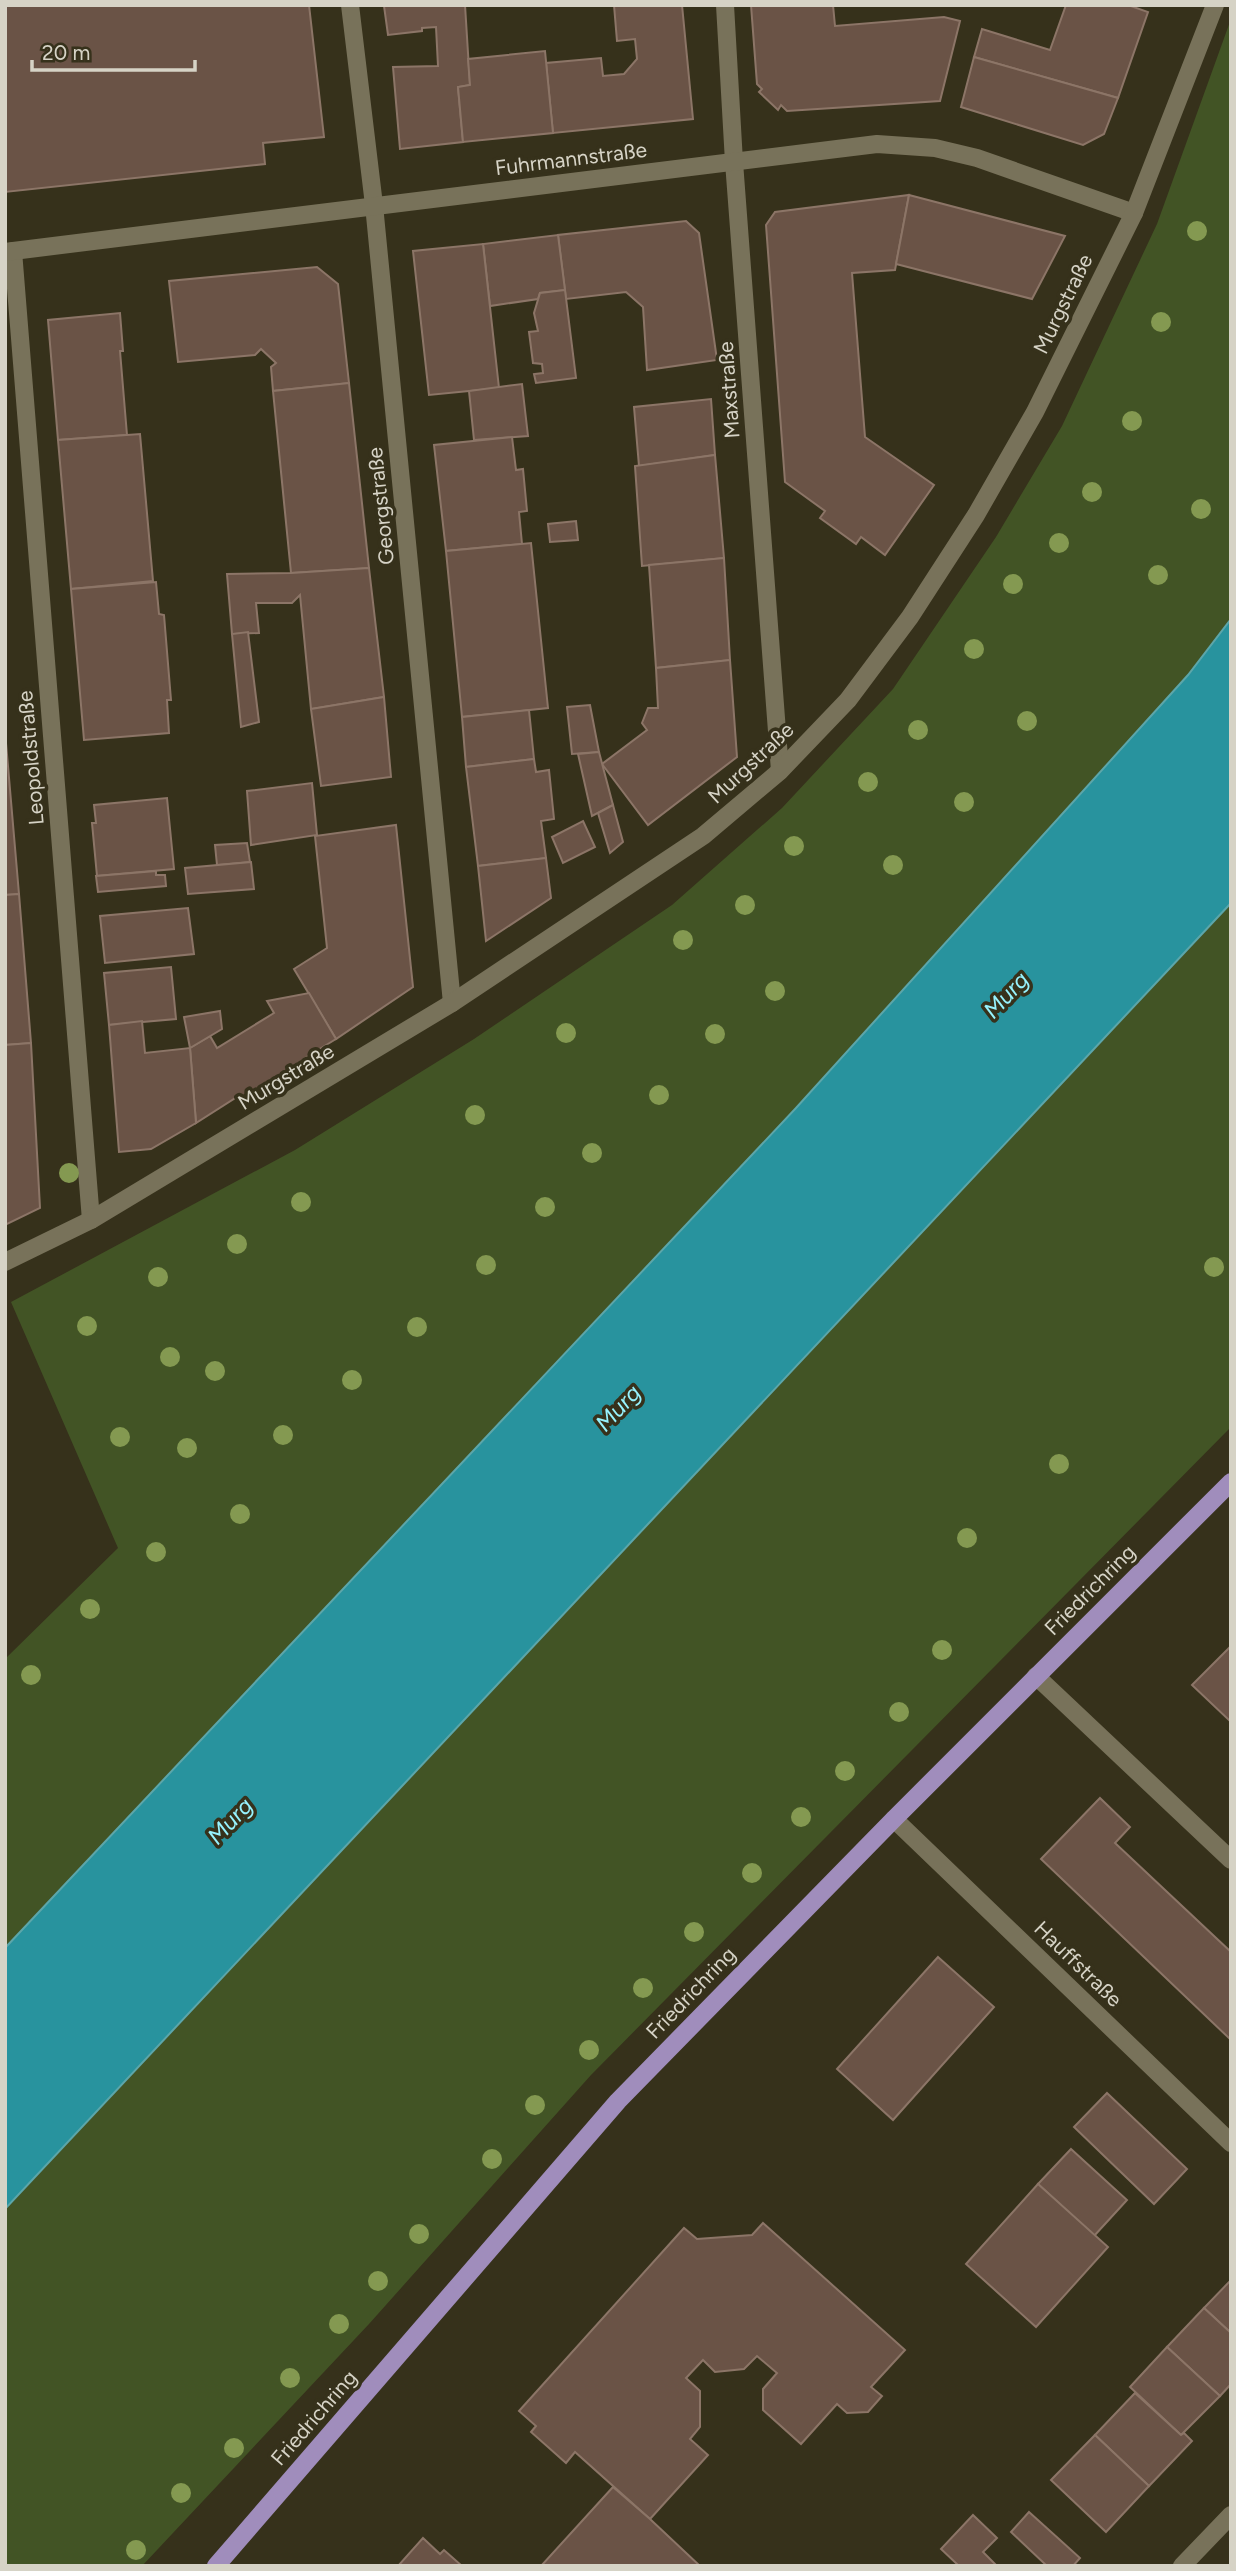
<svg xmlns="http://www.w3.org/2000/svg" width="1236" height="2571" font-family="Figtree,sans-serif">
	<rect width="100%" height="100%" fill="#36311b"/>
	<g fill="#425425">
		<path d="M1231 19V619L1188 675 796 1108 5 1948V1659L118 1548 11 1302 295 1150 474 1039 672 905 782 808 893 689 996 537 1062 426 1157 224Z"/>
		<path d="M1231 903V1427L591 2075 369 2324 142 2566H5V2209Z"/>
	</g>
	<path fill="#28939e" stroke="#5ca6aa" stroke-width="2" d="M1231 619V903L5 2209V1948L796 1108 1188 675Z"/>
	<g fill="#6a5346" stroke="#8c7567" stroke-width="2">
		<path d="M5 5H309L324 137 263 143 265 164 5 192Z"/>
		<path d="M394 5H465L470 85 458 87 463 142 400 149 393 67 438 66 436 27 422 28V31L388 35 384 6Z"/>
		<path d="M614 5H682L693 119 553 133 546 63 601 58 603 76 624 74 637 59 635 39 617 41Z"/>
		<path d="M751 5H833L835 26 944 17 960 21 940 101 787 111 781 105 778 110 759 92 762 89 757 84Z"/>
		<path d="M1066 5H1128L1148 12 1118 98 974 57 982 29 1050 50Z"/>
		<path d="M545 51 553 133 463 142 458 87 470 85 468 59Z"/>
		<path d="M974 57 1118 98 1104 134 1083 145 961 107Z"/>
		<path d="M909 195 895 270 852 273 865 437 934 485 885 555 861 537 856 544 820 518 825 511 785 482 766 225 775 212Z"/>
		<path d="M909 195 1065 236 1032 299 896 264Z"/>
		<path d="M686 221 699 233 717 360 647 370 643 307 626 292 566 299 558 235Z"/>
		<path d="M558 235 565 290 540 293 538 299 490 306 483 244Z"/>
		<path d="M483 244 499 388 429 395 413 251Z"/>
		<path d="M317 267 338 284 349 383 273 391 271 367 276 363 261 349 255 355 178 362 169 281Z"/>
		<path d="M565 290 576 378 536 383 534 374 543 373 542 364 533 363 529 332 538 331 534 313 540 293Z"/>
		<path d="M120 313 123 351H120L127 435 58 440 48 320Z"/>
		<path d="M349 383 369 568 291 573 273 391Z"/>
		<path d="M522 384 528 436 474 440 469 391Z"/>
		<path d="M711 399 715 455 639 466 634 407Z"/>
		<path d="M140 434 153 581 71 589 58 440Z"/>
		<path d="M512 437 516 470 523 469 527 511 519 512 522 544 446 551 434 445Z"/>
		<path d="M715 455 724 558 642 566 635 466Z"/>
		<path d="M576 521 578 540 550 542 548 524Z"/>
		<path d="M531 543 548 708 462 717 446 551Z"/>
		<path d="M724 558 730 660 656 668 649 565Z"/>
		<path d="M369 568 384 697 311 709 300 595 292 603H256L259 633 232 634 227 574 291 573Z"/>
		<path d="M156 582 159 614 164 615 171 700H167L169 733 84 740 71 589Z"/>
		<path d="M248 632 259 722 241 727 232 634Z"/>
		<path d="M730 660 737 757 648 825 602 764 647 730 642 723 648 708H658L656 668Z"/>
		<path d="M384 697 391 777 321 786 311 709Z"/>
		<path d="M590 705 599 752 572 754 567 707Z"/>
		<path d="M529 710 534 759 466 767 462 717Z"/>
		<path d="M6 743 19 894 5 895V744Z"/>
		<path d="M599 752 613 805 592 816 578 754Z"/>
		<path d="M534 759 536 772 549 770 554 819 541 821 546 858 478 866 466 767Z"/>
		<path d="M312 783 317 835 251 845 247 791Z"/>
		<path d="M167 798 174 869 97 876 92 823H96L94 805Z"/>
		<path d="M613 805 623 842 610 853 598 813Z"/>
		<path d="M583 821 595 847 563 863 552 837Z"/>
		<path d="M396 825 413 987 336 1039 294 969 327 948 315 836Z"/>
		<path d="M247 843 250 862 217 865 215 845Z"/>
		<path d="M546 858 551 898 486 941 478 866Z"/>
		<path d="M251 862 254 889 188 894 185 868Z"/>
		<path d="M156 871V875H165L166 886 98 892 96 876Z"/>
		<path d="M19 894 31 1043 5 1045V895Z"/>
		<path d="M188 908 194 954 105 963 100 916Z"/>
		<path d="M171 967 176 1019 109 1025 104 973Z"/>
		<path d="M309 993 336 1039 305 1058 307 1061 239 1101 237 1097 196 1123 190 1048 210 1036 217 1048 274 1013 267 1001Z"/>
		<path d="M220 1011 222 1029 190 1048 184 1017Z"/>
		<path d="M142 1021 145 1053 190 1048 196 1123 151 1149 119 1152 109 1025Z"/>
		<path d="M31 1043 40 1208 5 1225V1045Z"/>
		<path d="M1231 1646V1722L1192 1685Z"/>
		<path d="M1100 1798 1130 1827 1115 1843 1231 1952V2040L1041 1859Z"/>
		<path d="M938 1957 994 2007 893 2120 837 2069Z"/>
		<path d="M1107 2093 1187 2169 1154 2204 1074 2127Z"/>
		<path d="M1071 2149 1127 2200 1094 2236 1038 2184Z"/>
		<path d="M1038 2184 1108 2247 1036 2327 966 2264Z"/>
		<path d="M763 2223 905 2350 871 2387 882 2396 868 2412 847 2413 837 2404 801 2444 763 2410V2389L777 2373 757 2356 744 2369 715 2372 703 2360 686 2378 700 2391V2427L690 2439 708 2455 650 2519 575 2452 566 2463 531 2432 536 2426 519 2411 684 2228 697 2239 752 2235Z"/>
		<path d="M1231 2280V2333L1204 2308Z"/>
		<path d="M1204 2308 1231 2333V2384L1220 2396 1167 2347Z"/>
		<path d="M1167 2347 1220 2396 1181 2435 1130 2387Z"/>
		<path d="M1135 2393 1181 2435 1184 2433 1192 2441 1149 2486 1095 2435Z"/>
		<path d="M1095 2435 1149 2486 1106 2532 1051 2480Z"/>
		<path d="M613 2487 650 2519 700 2566H541Z"/>
		<path d="M1029 2512 1080 2558 1073 2566H1047L1011 2532Z"/>
		<path d="M973 2515 997 2538 983 2552 997 2566H959L941 2549Z"/>
		<path d="M423 2538 440 2554 444 2550 462 2566H398Z"/>
	</g>
	<g fill="none" stroke-linecap="round" stroke-linejoin="round">
		<g stroke="#78725a" stroke-width="18">
			<path d="M350 5 374 205 452 1003"/>
			<path d="M725 5 734 162 780 771"/>
			<path d="M13 251 91 1220"/>
			<path d="M5 252 877 144 935 148 977 158 1134 213"/>
			<path d="M5 1262 91 1220 452 1003 703 836 780 771 848 700 910 617 976 515 1035 412 1134 213 1215 5"/>
			<path d="M1036 1676 1231 1860"/>
			<path d="M894 1819 1231 2143"/>
			<path d="M1182 2566 1231 2515"/>
		</g>
		<path stroke="#a08dbc" stroke-width="18" d="M216 2566 618 2101 894 1819 1231 1482"/>
	</g>
	<g fill="#849951">
		<circle cx="1197" cy="231" r="10"/>
		<circle cx="1161" cy="322" r="10"/>
		<circle cx="1132" cy="421" r="10"/>
		<circle cx="1092" cy="492" r="10"/>
		<circle cx="1201" cy="509" r="10"/>
		<circle cx="1059" cy="543" r="10"/>
		<circle cx="1158" cy="575" r="10"/>
		<circle cx="1013" cy="584" r="10"/>
		<circle cx="974" cy="649" r="10"/>
		<circle cx="1027" cy="721" r="10"/>
		<circle cx="918" cy="730" r="10"/>
		<circle cx="868" cy="782" r="10"/>
		<circle cx="964" cy="802" r="10"/>
		<circle cx="794" cy="846" r="10"/>
		<circle cx="893" cy="865" r="10"/>
		<circle cx="745" cy="905" r="10"/>
		<circle cx="683" cy="940" r="10"/>
		<circle cx="775" cy="991" r="10"/>
		<circle cx="566" cy="1033" r="10"/>
		<circle cx="715" cy="1034" r="10"/>
		<circle cx="659" cy="1095" r="10"/>
		<circle cx="475" cy="1115" r="10"/>
		<circle cx="592" cy="1153" r="10"/>
		<circle cx="69" cy="1173" r="10"/>
		<circle cx="301" cy="1202" r="10"/>
		<circle cx="545" cy="1207" r="10"/>
		<circle cx="237" cy="1244" r="10"/>
		<circle cx="486" cy="1265" r="10"/>
		<circle cx="1214" cy="1267" r="10"/>
		<circle cx="158" cy="1277" r="10"/>
		<circle cx="87" cy="1326" r="10"/>
		<circle cx="417" cy="1327" r="10"/>
		<circle cx="170" cy="1357" r="10"/>
		<circle cx="215" cy="1371" r="10"/>
		<circle cx="352" cy="1380" r="10"/>
		<circle cx="283" cy="1435" r="10"/>
		<circle cx="120" cy="1437" r="10"/>
		<circle cx="187" cy="1448" r="10"/>
		<circle cx="1059" cy="1464" r="10"/>
		<circle cx="240" cy="1514" r="10"/>
		<circle cx="967" cy="1538" r="10"/>
		<circle cx="156" cy="1552" r="10"/>
		<circle cx="90" cy="1609" r="10"/>
		<circle cx="942" cy="1650" r="10"/>
		<circle cx="31" cy="1675" r="10"/>
		<circle cx="899" cy="1712" r="10"/>
		<circle cx="845" cy="1771" r="10"/>
		<circle cx="801" cy="1817" r="10"/>
		<circle cx="752" cy="1873" r="10"/>
		<circle cx="694" cy="1932" r="10"/>
		<circle cx="643" cy="1988" r="10"/>
		<circle cx="589" cy="2050" r="10"/>
		<circle cx="535" cy="2105" r="10"/>
		<circle cx="492" cy="2159" r="10"/>
		<circle cx="419" cy="2234" r="10"/>
		<circle cx="378" cy="2281" r="10"/>
		<circle cx="339" cy="2324" r="10"/>
		<circle cx="290" cy="2378" r="10"/>
		<circle cx="234" cy="2448" r="10"/>
		<circle cx="181" cy="2493" r="10"/>
		<circle cx="136" cy="2550" r="10"/>
	</g>
	<g text-anchor="middle" stroke-width="7" stroke-linejoin="round" paint-order="stroke">
		<g font-size="21" fill="#d6d3c6" stroke="#36311b">
			<text transform="translate(571 159) rotate(-7)" y="7">Fuhrmannstraße</text>
			<text transform="translate(1063 304) rotate(-64)" y="7">Murgstraße</text>
			<text transform="translate(729 390) rotate(-94)" y="7">Maxstraße</text>
			<text transform="translate(381 506) rotate(-96)" y="7">Georgstraße</text>
			<text transform="translate(31 758) rotate(-95)" y="7">Leopoldstraße</text>
			<text transform="translate(751 763) rotate(-43)" y="7">Murgstraße</text>
			<text transform="translate(286 1077) rotate(-31)" y="7">Murgstraße</text>
			<text transform="translate(1090 1590) rotate(-45)" y="7">Friedrichring</text>
			<text transform="translate(1078 1964) rotate(44)" y="7">Hauffstraße</text>
			<text transform="translate(691 1993) rotate(-46)" y="7">Friedrichring</text>
			<text transform="translate(314 2418) rotate(-49)" y="7">Friedrichring</text>
		</g>
		<g font-size="23" font-style="italic" fill="#97f3fe" stroke="#36311b">
			<text transform="translate(1006 995) rotate(-47)" y="8">Murg</text>
			<text transform="translate(618 1408) rotate(-47)" y="8">Murg</text>
			<text transform="translate(230 1821) rotate(-47)" y="8">Murg</text>
		</g>
	</g>
	<rect width="1236" height="2571" fill="none" stroke="#d6d3c6" stroke-width="14"/>
	<path d="M32 60v10h163v-10" fill="none" stroke="#d6d3c6" stroke-width="3.5"/>
	<text x="42" y="60" font-size="21" fill="#d6d3c6" stroke="#36311b" stroke-width="5" paint-order="stroke">20 m</text>
</svg>
